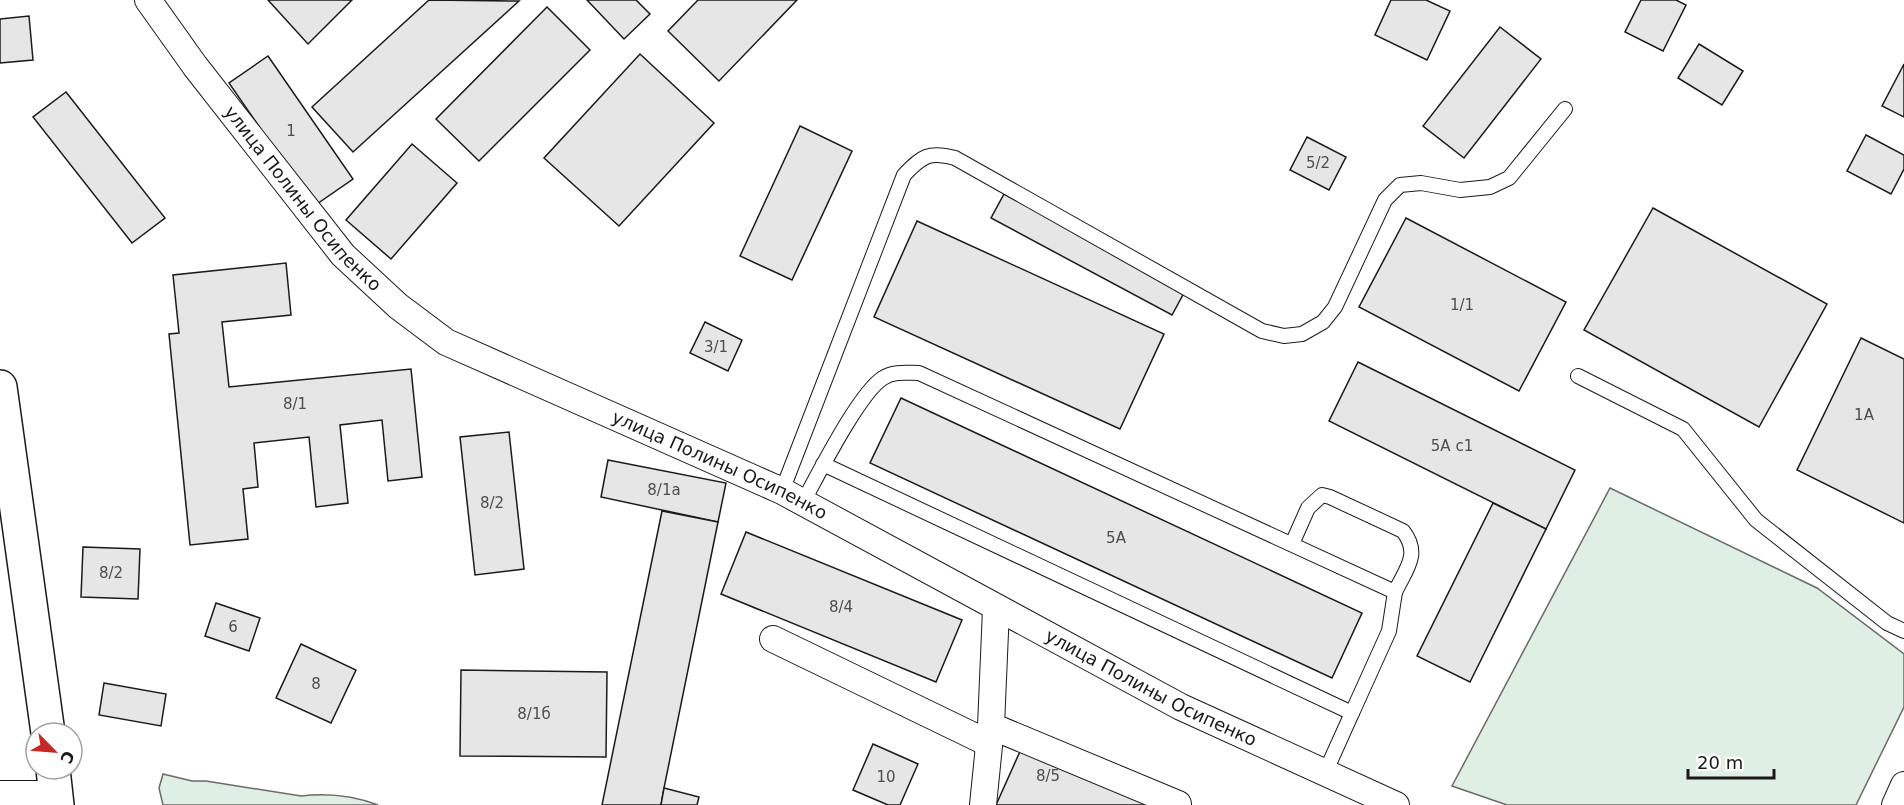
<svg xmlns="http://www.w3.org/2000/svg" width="1904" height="805" font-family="'DejaVu Sans',sans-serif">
	<rect width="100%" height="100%" fill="#fff"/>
	<g fill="#e0efe3" stroke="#6a6a6a" stroke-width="1.5">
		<path d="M1610 488 1817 588 1904 654V707L1856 805H1507L1452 786Z"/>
		<path d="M163 774 192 781H206L301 796C327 793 354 796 378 805H163L159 788Z"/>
	</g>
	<g fill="#e6e6e6" stroke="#1a1a1a" stroke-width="1.5">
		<path d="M268 0H352L308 44Z"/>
		<path d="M429 0 519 1 353 152 312 107Z"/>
		<path d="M587 0H636L650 14 624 39Z"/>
		<path d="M698 0H797L719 81 668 31Z"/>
		<path d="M1391 0H1426L1450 11 1427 60 1375 35Z"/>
		<path d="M1641 0H1676L1686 5 1663 51 1625 32Z"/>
		<path d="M547 7 590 50 479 161 436 119Z"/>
		<path d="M29 16 33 60 0 63V19Z"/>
		<path d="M1500 27 1541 59 1464 158 1423 126Z"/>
		<path d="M1699 44 1743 71 1722 105 1678 78Z"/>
		<path d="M640 54 714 123 619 226 544 158Z"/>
		<path d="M268 56 353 179 314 206 229 83Z"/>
		<path d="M1904 64V117L1882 106Z"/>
		<path d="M66 92 165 218 132 243 33 117Z"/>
		<path d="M800 126 852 151 792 280 740 256Z"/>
		<path d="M1866 135 1904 155V169L1891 194 1847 171Z"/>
		<path d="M1307 137 1346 157 1329 190 1290 170Z"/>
		<path d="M412 144 457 183 391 259 346 220Z"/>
		<path d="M1004 194 1185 291 1172 315 991 218Z"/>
		<path d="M1653 208 1827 304 1759 427 1584 330Z"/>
		<path d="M1406 218 1566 302 1519 391 1359 307Z"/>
		<path d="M917 221 1164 334 1120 429 874 317Z"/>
		<path d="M286 263 291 315 222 322 229 387 411 369 422 477 388 481 382 420 340 425 348 503 316 507 309 437 254 443 258 487 243 489 248 539 190 545 169 334 179 333 173 275Z"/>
		<path d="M705 322 742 340 728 371 690 353Z"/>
		<path d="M1861 338 1904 359V523L1797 470Z"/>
		<path d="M1358 362 1575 470 1546 529 1329 421Z"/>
		<path d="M901 398 1362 613 1332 678 870 463Z"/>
		<path d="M509 432 524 569 475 575 460 437Z"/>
		<path d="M608 460 726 483 718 522 601 497Z"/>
		<path d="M1493 503 1546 529 1470 682 1417 656Z"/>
		<path d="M662 511 718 522 664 788 661 805H602Z"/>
		<path d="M746 532 962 620 936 682 721 594Z"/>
		<path d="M83 547 140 549 138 599 81 597Z"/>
		<path d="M216 603 260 618 249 651 205 636Z"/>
		<path d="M301 644 356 670 331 723 276 698Z"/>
		<path d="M461 670 607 672 606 757 460 756Z"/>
		<path d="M104 683 166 694 161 726 99 715Z"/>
		<path d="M873 744 918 764 900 805H888L853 790Z"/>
		<path d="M1022 747 1153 805H996Z"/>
		<path d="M664 788 699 797 697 805H661Z"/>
	</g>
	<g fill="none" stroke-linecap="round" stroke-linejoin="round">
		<defs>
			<g id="service">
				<path d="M1578 376 1683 429 1756 520 1887 623 1904 631"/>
				<path d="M782 491 904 175C922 156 929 151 955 158L1262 331 1284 336 1302 334 1323 322 1335 307 1385 200 1400 185 1421 183 1460 190 1490 187 1509 178 1565 109"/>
				<path d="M803 502C818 475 859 393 883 378 894 371 907 373 919 373L1395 592 1389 631 1352 713 823 464"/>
				<path d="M1292 544 1308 508 1322 495 1330 497 1403 531C1421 554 1406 569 1395 592"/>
				<path d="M1325 773 1352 713"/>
			</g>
			<g id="minor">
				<path id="s1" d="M148 0 195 66 343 255 398 306 446 342 782 491 1181 707 1396 805"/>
				<path d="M773 639 988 743"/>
				<path d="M991 726 1178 804"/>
				<path d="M0 794H56"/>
				<path d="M983 805 991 726 996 609"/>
				<path d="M1895 805 1904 785"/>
			</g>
			<g id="secondary">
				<path d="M0 387 48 733"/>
				<path d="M53 769 57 805"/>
			</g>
		</defs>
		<use href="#service" stroke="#1a1a1a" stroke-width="16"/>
		<use href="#minor" stroke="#1a1a1a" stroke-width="28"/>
		<use href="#secondary" stroke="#1a1a1a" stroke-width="36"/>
		<use href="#service" stroke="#fff" stroke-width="14"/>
		<use href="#minor" stroke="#fff" stroke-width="26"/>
		<use href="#secondary" stroke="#fff" stroke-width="33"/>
	</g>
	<g text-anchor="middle" stroke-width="4.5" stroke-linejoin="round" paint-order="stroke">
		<g font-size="15" fill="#4d4d4d">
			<text x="291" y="136">1</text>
			<text x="1318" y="168">5/2</text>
			<text x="1462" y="310">1/1</text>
			<text x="716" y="352">3/1</text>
			<text x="295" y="409">8/1</text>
			<text x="1864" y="420">1А</text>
			<text x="1452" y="451">5А с1</text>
			<text x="664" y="495">8/1а</text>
			<text x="492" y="508">8/2</text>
			<text x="1116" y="543">5А</text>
			<text x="111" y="578">8/2</text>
			<text x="841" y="612">8/4</text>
			<text x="233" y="632">6</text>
			<text x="316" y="689">8</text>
			<text x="534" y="719">8/1б</text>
			<text x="1048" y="781">8/5</text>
			<text x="886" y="782">10</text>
		</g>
		<g font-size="18" fill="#1a1a1a" stroke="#fff">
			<text dy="6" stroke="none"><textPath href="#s1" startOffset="252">улица Полины Осипенко</textPath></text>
			<text dy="6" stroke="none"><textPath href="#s1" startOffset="756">улица Полины Осипенко</textPath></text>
			<text dy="6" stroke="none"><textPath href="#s1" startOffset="1242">улица Полины Осипенко</textPath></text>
		</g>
	</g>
	<g transform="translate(54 751) rotate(115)"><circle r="28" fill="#ffffff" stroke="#a3a3a3" stroke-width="1.5"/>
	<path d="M0-4.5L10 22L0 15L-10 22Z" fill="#c62828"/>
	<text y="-9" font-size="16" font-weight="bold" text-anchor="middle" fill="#1a1a1a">С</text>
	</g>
	<path d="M1688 769v9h86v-9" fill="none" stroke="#1a1a1a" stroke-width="3"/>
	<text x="1697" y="769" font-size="18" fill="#1a1a1a" stroke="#ffffff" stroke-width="4.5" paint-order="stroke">20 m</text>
</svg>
